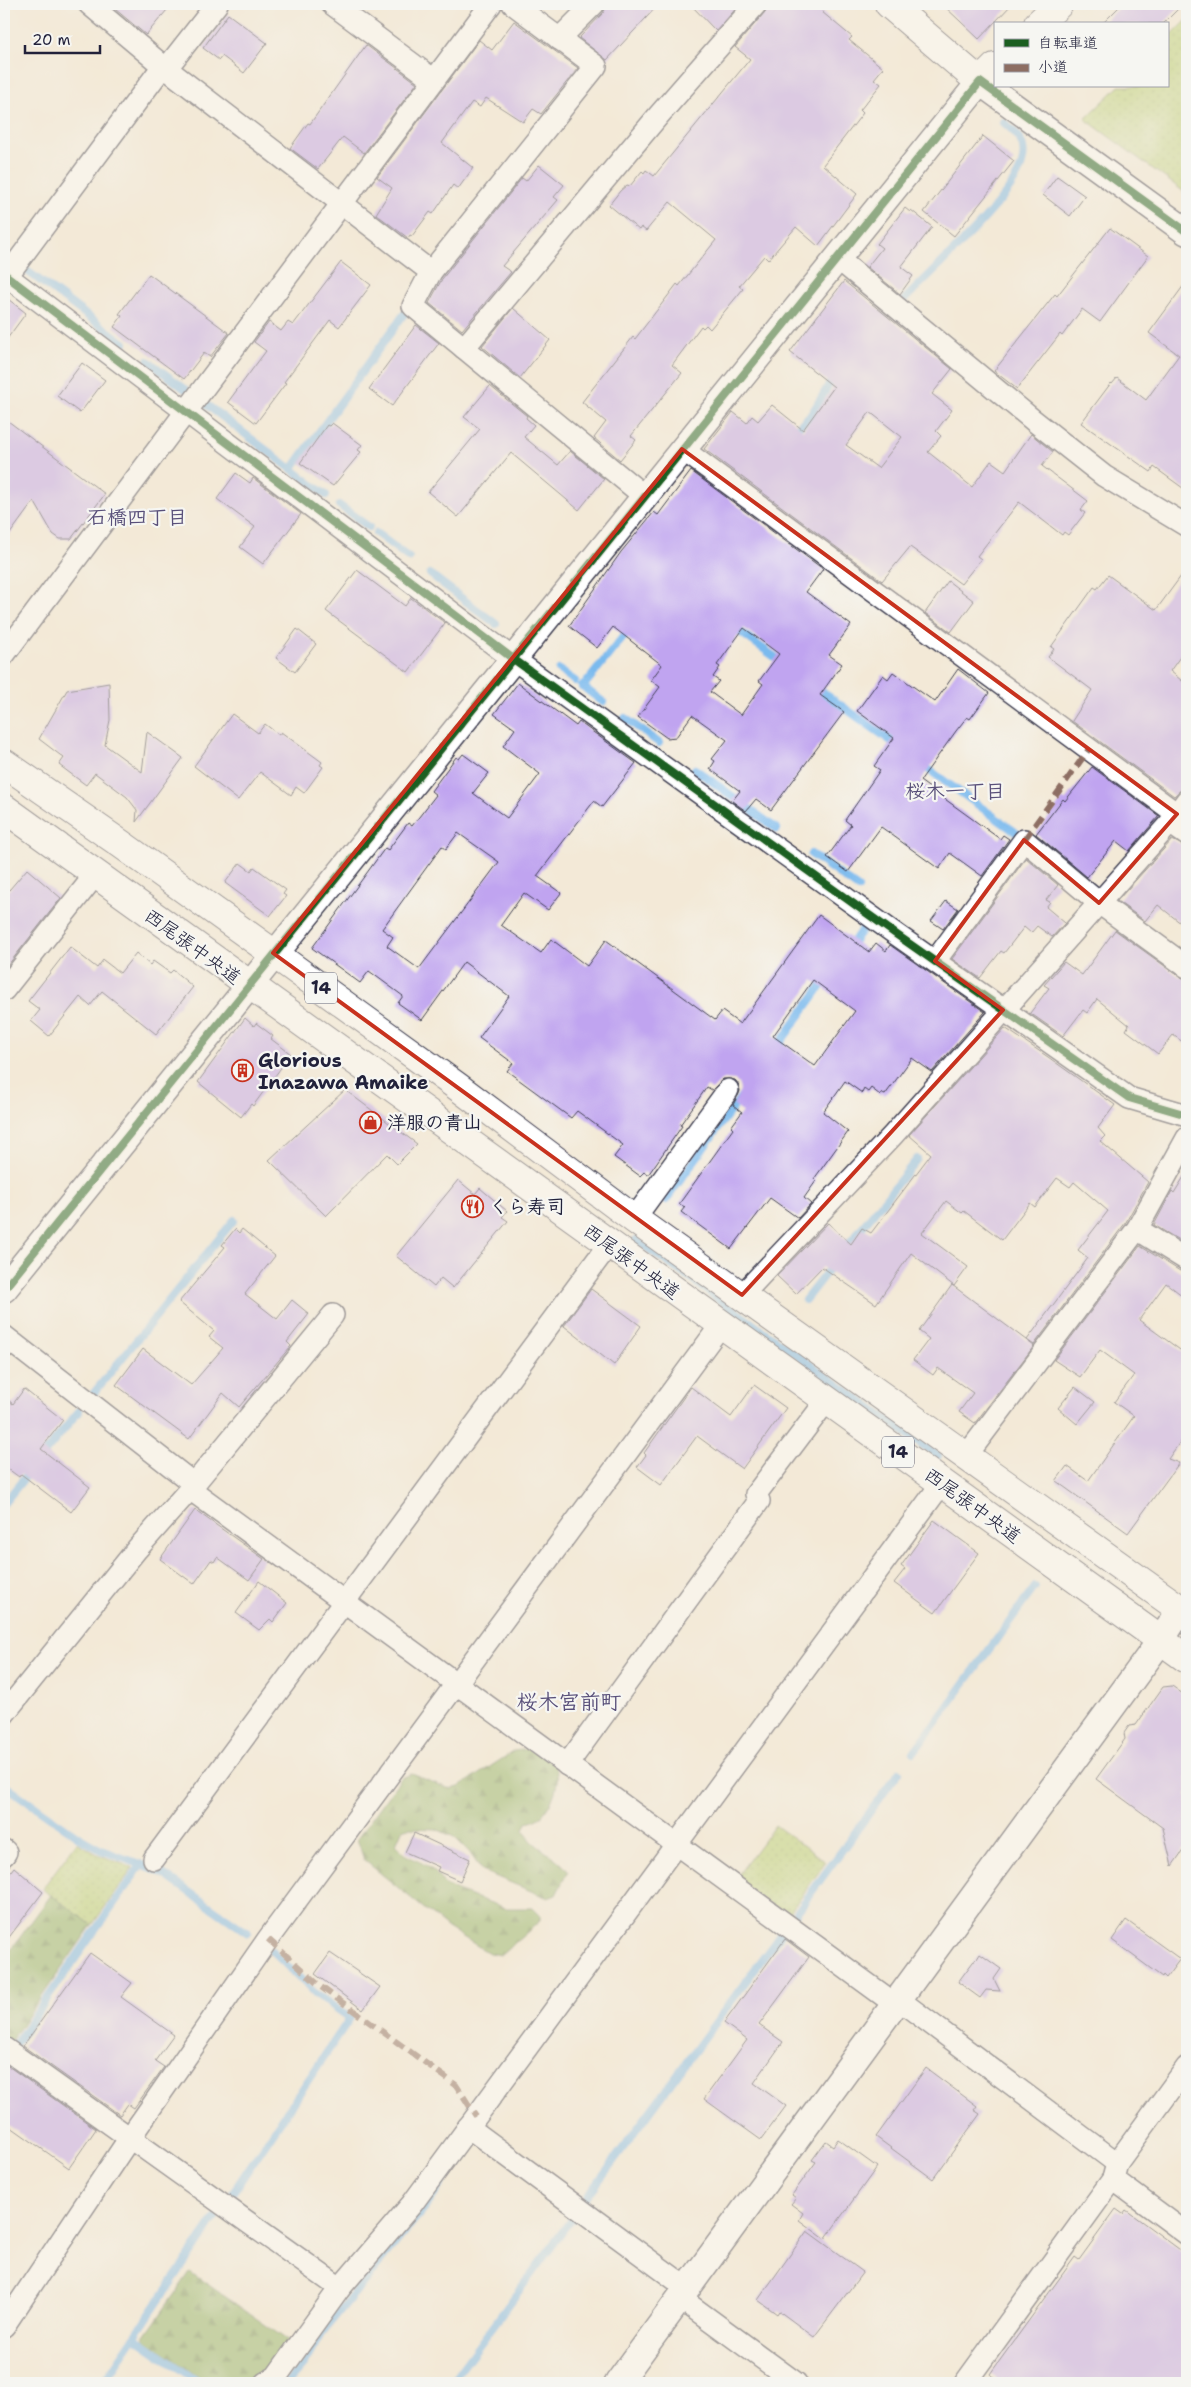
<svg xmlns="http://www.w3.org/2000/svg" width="1191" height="2387" font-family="'Shantell Sans','Klee One',sans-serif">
	<defs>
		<pattern id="grass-dots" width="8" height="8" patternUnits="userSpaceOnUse" patternTransform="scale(1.25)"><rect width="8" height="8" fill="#b9d277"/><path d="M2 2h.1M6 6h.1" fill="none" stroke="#9fb468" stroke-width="1.8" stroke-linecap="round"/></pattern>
		<pattern id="forest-firs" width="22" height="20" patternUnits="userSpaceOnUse" patternTransform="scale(1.25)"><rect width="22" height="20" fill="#92b468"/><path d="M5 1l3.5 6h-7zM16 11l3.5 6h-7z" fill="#779257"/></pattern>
	</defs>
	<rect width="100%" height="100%" fill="#f6f6f2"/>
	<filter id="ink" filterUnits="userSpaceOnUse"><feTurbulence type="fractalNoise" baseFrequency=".02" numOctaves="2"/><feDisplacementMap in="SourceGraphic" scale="10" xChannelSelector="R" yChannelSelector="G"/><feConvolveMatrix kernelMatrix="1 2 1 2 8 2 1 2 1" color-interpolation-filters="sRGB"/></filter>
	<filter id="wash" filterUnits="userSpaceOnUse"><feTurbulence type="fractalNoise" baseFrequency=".0096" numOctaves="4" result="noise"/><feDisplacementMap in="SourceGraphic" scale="20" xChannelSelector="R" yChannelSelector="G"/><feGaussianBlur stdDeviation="1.12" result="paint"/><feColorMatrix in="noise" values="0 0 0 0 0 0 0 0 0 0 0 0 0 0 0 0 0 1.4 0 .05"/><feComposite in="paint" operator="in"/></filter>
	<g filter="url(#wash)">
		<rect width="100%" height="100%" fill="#f3e9d7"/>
		<g fill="url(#grass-dots)" stroke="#6e7a59">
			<path d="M1187 20V194L1085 119 1119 86H1167V40Z"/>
			<path d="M775 1825 826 1862 787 1916 735 1879Z"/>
			<path d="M77 1842 97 1854 133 1868 92 1925 42 1889Z"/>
		</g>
		<g fill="url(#forest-firs)" stroke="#5a6b52">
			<path d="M527 1749C535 1753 549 1758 554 1765 564 1779 550 1810 538 1819 535 1821 530 1822 527 1823L524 1830C533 1849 556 1854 568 1871L556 1895 548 1898 482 1871 470 1853 454 1837 436 1829 408 1828 402 1830 396 1844 404 1854 422 1863 434 1871 444 1884 459 1892 506 1908H533L540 1915V1921L501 1955 489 1953 448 1928 364 1860 357 1839 401 1778 412 1774 450 1789 459 1787 514 1751Z"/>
			<path d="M51 1895 92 1925 10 2042 4 2037V1959Z"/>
			<path d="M190 2272 290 2342 264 2372 244 2383H207L143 2339Z"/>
		</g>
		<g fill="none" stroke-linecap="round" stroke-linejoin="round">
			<g stroke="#7abaee" stroke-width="8">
				<path d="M4 254 8 257"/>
				<path d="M23 268 124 343"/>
				<path d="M904 300C932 271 1013 199 1022 164 1028 144 1017 133 1003 122"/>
				<path d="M148 361 185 389"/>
				<path d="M208 406 326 495"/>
				<path d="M791 434 812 413 835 375"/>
				<path d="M292 469 407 310"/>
				<path d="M339 505 369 527"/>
				<path d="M376 533 409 558"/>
				<path d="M430 574 496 624"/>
				<path d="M733 627 783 663"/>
				<path d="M559 670 575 681"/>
				<path d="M582 686 603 702"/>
				<path d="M814 686 898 746"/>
				<path d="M583 687 630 628"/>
				<path d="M625 718 659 743"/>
				<path d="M921 764 1021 836"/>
				<path d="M695 769 777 829"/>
				<path d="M811 854 858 888"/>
				<path d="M848 949 863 928"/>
				<path d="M775 1050 827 978"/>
				<path d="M666 1200 740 1098"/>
				<path d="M636 1240 938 1456"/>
				<path d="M843 1251 917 1159"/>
				<path d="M805 1300 833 1264"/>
				<path d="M93 1394 234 1220"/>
				<path d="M39 1460 79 1411"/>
				<path d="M4 1503 30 1471"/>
				<path d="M914 1752 1035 1587"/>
				<path d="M4 1785 80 1838 101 1850 159 1871 248 1933"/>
				<path d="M792 1919 899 1772"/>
				<path d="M16 2043 141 1865"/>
				<path d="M233 2192 350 2018 316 1994 272 1951"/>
				<path d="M584 2201 783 1931"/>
				<path d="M134 2337 200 2383"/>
				<path d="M103 2383 215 2218"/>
				<path d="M287 2383 304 2364 321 2334 426 2206 456 2162"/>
				<path d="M451 2383 574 2216"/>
			</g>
		</g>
		<g id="blocks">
			<g fill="#c0a4f0" fill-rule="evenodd">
				<path d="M109 4H172L146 35Z"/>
				<path d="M608 4H659L607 60 579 38 603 13Z"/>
				<path d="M690 4H740L716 31Z"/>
				<path d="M768 4H829L822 12 852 37 849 40 883 68 874 79 881 84 860 110 863 113 823 165 857 194 818 246 796 227 768 260 764 256 739 286 743 289 710 329 706 325 703 328 701 326 672 365 682 373 631 436 636 440 620 460 594 438 606 422 582 402 633 337 635 339 677 284 679 286 716 240 670 202 646 231 641 227 639 230 609 205 620 191 627 185 630 186 642 171 644 173 646 170 654 176 750 59 735 47 765 12Z"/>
				<path d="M942 4H1012L979 39Z"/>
				<path d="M1122 4H1183L1163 24H1102Z"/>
				<path d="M228 14 267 43 244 73 222 56 219 60 203 48Z"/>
				<path d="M514 21 578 68 541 114 533 109 523 122 486 98 480 107 472 102 442 143 473 168 458 189 453 185 433 214 430 212 412 236 410 235 408 238 376 214 392 188 377 177 479 40 492 50Z"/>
				<path d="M366 45 417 83 364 153 343 137 318 169 290 148 308 123 310 124Z"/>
				<path d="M983 136 1014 161 954 236 924 212Z"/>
				<path d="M539 165 564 185 554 197 558 200 502 266 511 272 462 330 429 303 442 279 522 178 526 181Z"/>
				<path d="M1057 176 1085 196 1070 216 1043 195Z"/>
				<path d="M905 208 910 212 911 210 932 227 901 267 913 276 900 294 867 267 882 248 877 244Z"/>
				<path d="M1110 228 1148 256 1100 322 1082 309 1062 336 1060 334 1017 389 994 371 1055 294 1057 296Z"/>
				<path d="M341 262 371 285 339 327 330 320 284 382 286 383 256 423 228 402 266 351 254 342 269 322 281 331 288 322 293 325Z"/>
				<path d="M149 274 229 333 210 357 204 353 184 379 114 327 122 316 119 314Z"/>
				<path d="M844 281 952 369 932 394 952 410 936 431 941 436 928 452 972 487 991 461 1005 471 1031 434 1053 452 1042 466 1088 501 1081 510 1085 513 1068 535 1064 532 1062 535 1019 502 977 556 981 559 961 584 910 547 882 581 704 449 733 412 747 423 752 416 758 421 772 405 803 430 834 387 790 352ZM870 412 902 437 878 468 846 445Z"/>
				<path d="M1187 281V491L1154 467 1151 472 1081 423 1111 383 1112 384 1117 378 1146 400 1179 355 1149 333Z"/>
				<path d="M4 296 26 313 4 343Z"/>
				<path d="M513 308 550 340 520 378 482 346Z"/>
				<path d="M416 325 439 343 392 406 369 389Z"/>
				<path d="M82 363 105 380 80 413 57 396Z"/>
				<path d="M490 386 527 416 526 418 534 425 524 437 558 465 570 451 604 479 579 510 511 453 458 517 428 492 480 429 464 417Z"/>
				<path d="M4 418 105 494 71 539H60L53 534 34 501 4 542Z"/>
				<path d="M332 423 362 445 358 450 361 452 333 486 300 463 327 425 329 426Z"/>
				<path d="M691 471 823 569 806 592 851 625 829 655 842 664 820 695 844 712 771 810 756 799 746 811 732 801 740 791 710 769 715 761 712 759 727 740 692 715 676 737 667 738 638 717 660 687 651 680 662 665 613 627 597 648 569 626 621 552 654 512 658 515ZM744 628 779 654 759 681 763 684 741 715 710 692 719 681 713 677 720 667 717 665Z"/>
				<path d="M236 473 250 483 253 478 301 514 263 564 240 547 255 527 217 499Z"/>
				<path d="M1187 568V647L1170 671 1187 685V788L1182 789 1174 796 1072 721 1092 690 1048 657 1054 649 1051 647 1094 587 1097 589 1108 575 1156 610Z"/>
				<path d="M357 570 405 606 411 598 445 623 408 672 326 611Z"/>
				<path d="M948 581 974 601 951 632 925 613Z"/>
				<path d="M297 629 316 644 295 672 276 658Z"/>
				<path d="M958 669 989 693 970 719 967 717 956 731 920 781 1000 839 1003 835 1009 839 982 876 950 853 939 869 881 827 848 872 827 857 851 825 845 820 880 770 874 766 894 738 857 711 883 675 888 679 893 672 935 702Z"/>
				<path d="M109 683 110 720 105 745 142 772 147 732 183 758 136 822 137 810 127 797 95 773 86 785 59 765 64 758 39 739 67 690Z"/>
				<path d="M518 683 576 726 579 722 636 763 602 807 594 801 537 876 561 893 548 910 524 893 501 925 541 953 551 939 587 966 606 940 715 1020 722 1011 740 1024 819 915 869 952 876 943 886 951 890 945 985 1012 932 1072 912 1058 885 1095 881 1093 880 1095 871 1088 868 1092 864 1089 862 1093 845 1081 823 1112 848 1132 814 1179 816 1181 804 1198 811 1204 798 1218 770 1198 731 1249 681 1212 685 1207 679 1204 733 1129 731 1127 742 1112 733 1105 740 1091 739 1085 735 1080 723 1079 712 1090 707 1087 680 1125 682 1126 648 1175 644 1172 640 1176 614 1157 623 1145 577 1111 571 1118 507 1071 513 1063 479 1038 509 996 464 962 422 1020 398 1003 403 996 369 971 360 983 312 948 385 848 388 850 408 823 412 826 436 795 431 791 456 757 459 759 463 754 489 773 473 793 507 818 540 774 503 746 515 729 494 714ZM458 833 499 862 419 969 387 946 393 937 382 929 442 846 446 849ZM813 980 855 1011 815 1066 773 1036Z"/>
				<path d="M232 714 258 733 265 724 279 735 281 732 322 762 320 765 323 767 304 793 296 787 291 795 260 772 238 800 194 766Z"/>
				<path d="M1092 767 1159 816 1129 851 1116 841 1087 877 1036 834 1063 799 1065 801Z"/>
				<path d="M1172 840 1187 847V928L1158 905 1145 921 1117 901Z"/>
				<path d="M1026 858 1058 885 1046 900 1050 902 1046 907 1065 923 1052 937 1037 926 1031 933 1024 927 1004 953 1001 951 980 978 952 959Z"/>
				<path d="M240 863 251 871 254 867 286 890 283 894 286 896 270 916 225 883Z"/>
				<path d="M27 869 61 898 4 970V896Z"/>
				<path d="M946 901 958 909 943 929 931 921Z"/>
				<path d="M1115 930 1180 977 1187 979V1045L1173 1035 1158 1054 1126 1030 1129 1025 1097 999 1087 1013 1083 1010 1063 1036 1030 1013 1049 988 1044 985 1064 962 1082 975Z"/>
				<path d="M70 947 97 968 103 960 120 973 136 953 150 965 153 961 170 973 173 970 193 987 156 1034 102 991 90 1006 80 997 49 1036 31 1021 40 1010 28 1001Z"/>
				<path d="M245 1018 254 1026 256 1023 273 1036 271 1039 291 1054 253 1106 251 1104 241 1117 198 1082Z"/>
				<path d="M1005 1028 1048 1057 1115 1105 1098 1128 1105 1136 1100 1141 1148 1182 1126 1222 1034 1345 1027 1340 1088 1258 1078 1250 1108 1211 1074 1182 1070 1187 1057 1178 1035 1207 1030 1203 1002 1240 964 1211 962 1213 946 1201 922 1233 968 1267 954 1286 911 1253 876 1304 822 1267 796 1294 777 1276 828 1223 851 1244 862 1228 871 1233 931 1154 909 1135Z"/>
				<path d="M345 1090 417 1144 397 1164 387 1154 326 1216 269 1160Z"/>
				<path d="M1187 1172V1245L1154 1225 1172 1191 1174 1193Z"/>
				<path d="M458 1180 475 1194 480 1188 507 1211 502 1217 508 1221 453 1288 441 1278 434 1287 396 1256Z"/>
				<path d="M235 1229 239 1233 242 1229 275 1256 245 1294 277 1319 292 1300 309 1314 287 1342 291 1346 239 1407 223 1393 189 1439 116 1385 143 1349 191 1385 223 1348 209 1337 214 1331 179 1302 225 1247 222 1245Z"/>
				<path d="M1140 1246 1180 1271 1187 1272V1299L1166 1283 1139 1320 1187 1355V1432L1168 1459 1179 1463 1128 1533 1056 1481 1067 1466 1088 1481 1134 1416 1114 1402 1134 1375 1100 1350 1080 1377 1054 1360Z"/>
				<path d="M952 1285 1034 1346 975 1423 959 1412 973 1393 938 1368 933 1375 913 1360 929 1339 919 1331Z"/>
				<path d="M591 1289 641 1326 614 1365 564 1326Z"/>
				<path d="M754 1385 786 1408 742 1469 697 1436 661 1485 637 1467 646 1455 644 1453 691 1387 731 1417Z"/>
				<path d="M1075 1387 1095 1402 1077 1424 1058 1408Z"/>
				<path d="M24 1389 63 1420 41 1449 90 1487 71 1512 21 1474 19 1477 4 1466V1397L13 1404Z"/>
				<path d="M195 1510 264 1559 249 1580 217 1557 214 1562 211 1560 194 1584 160 1559Z"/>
				<path d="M934 1520 979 1553 935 1613 894 1583 905 1569 901 1566Z"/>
				<path d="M259 1581 287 1603 273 1622 270 1619 259 1630 236 1613Z"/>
				<path d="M1172 1686 1187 1697V1845L1172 1866 1163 1828 1096 1779 1125 1739 1124 1733 1129 1726 1136 1725 1163 1687Z"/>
				<path d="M414 1833 470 1859 460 1881 437 1871 439 1867 405 1852Z"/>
				<path d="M14 1867 43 1892 4 1944V1880Z"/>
				<path d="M1126 1920 1180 1959 1166 1978 1163 1975 1162 1977 1112 1940Z"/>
				<path d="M785 1939 809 1957 759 2025 783 2042 754 2083 786 2106 761 2140 704 2099 747 2040 724 2023Z"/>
				<path d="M90 1953 132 1983 121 1997 174 2035 155 2061 164 2067 134 2108 128 2104 120 2115 23 2046Z"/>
				<path d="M330 1953 380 1987 363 2010 315 1974Z"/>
				<path d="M980 1954 1001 1969 994 1979 1000 1991 986 1990 980 1998 958 1982 976 1958 977 1959Z"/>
				<path d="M8 2066 96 2129 69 2168 4 2122V2072Z"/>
				<path d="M926 2068 977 2106 974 2110 980 2114 933 2179 876 2137Z"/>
				<path d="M838 2139 877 2167 825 2239 799 2220 803 2213 791 2204 796 2198 792 2195 816 2162 812 2160 826 2141 833 2146Z"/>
				<path d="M1116 2209 1123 2214 1126 2210 1187 2255V2383H1003L990 2374 1075 2257 1079 2260Z"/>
				<path d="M807 2231 863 2272 814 2337 779 2311 777 2314 758 2300Z"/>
			</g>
		</g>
	</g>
	<g filter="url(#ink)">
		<use href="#blocks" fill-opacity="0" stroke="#414052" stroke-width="1"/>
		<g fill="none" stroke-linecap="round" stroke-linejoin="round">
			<defs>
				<g id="minor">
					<path d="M89 4 163 66 431 272 413 306 644 496"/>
					<path d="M332 4 434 80"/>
					<path d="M559 39 594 4"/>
					<path d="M166 69 217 4"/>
					<path d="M837 258 1033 420 1104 476 1187 526"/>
					<path d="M431 272 596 66 513 4"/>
					<path d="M4 274 512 658 897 935 1129 1098 1187 1115"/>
					<path d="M7 276 163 66"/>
					<path d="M464 348 659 115 756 4"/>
					<path d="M682 449 1177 814"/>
					<path d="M4 655 491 4"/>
					<path d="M1170 823 1187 835"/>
					<path d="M935 961 1024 840 1099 903 1187 967"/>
					<path d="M4 990 95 875"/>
					<path d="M634 1219 728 1090"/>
					<path d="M1137 1229 1187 1260"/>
					<path d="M742 1295 893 1135 1170 823 1187 800"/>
					<path d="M4 1336 194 1484"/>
					<path d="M967 1455 1137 1229 1187 1138"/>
					<path d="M190 1489 895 2004"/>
					<path d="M4 1714 137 1549 190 1489 333 1315"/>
					<path d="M567 1765 759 1501 756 1494 827 1400"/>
					<path d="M4 1850 6 1852 4 1855"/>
					<path d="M154 1859 609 1244"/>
					<path d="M898 1999 1117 2163 1113 2179 1187 2234"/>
					<path d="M4 2048 340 2288"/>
					<path d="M468 2127 687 2288"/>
					<path d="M1117 2163 1187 2067"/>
					<path d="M680 2298 796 2383"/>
					<path d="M4 2326 129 2139 268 1939 721 1325"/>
					<path d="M265 2383 276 2377 340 2288 412 2204 942 1483"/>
					<path d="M965 2383 1113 2179"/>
				</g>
				<g id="tertiary">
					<path d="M4 1289 980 82 1187 232"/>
					<path d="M618 2383 1161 1640 1181 1609"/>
				</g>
				<g id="secondary">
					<path d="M889 4 980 82 995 67"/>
					<path d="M1038 24 1059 4"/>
				</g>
				<g id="primary">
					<path d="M4 763 121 844 273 953 458 1087 634 1219 1187 1614"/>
					<path d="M4 808 1187 1659"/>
				</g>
			</defs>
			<use href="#minor" stroke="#414052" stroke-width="24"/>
			<use href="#tertiary" stroke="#414052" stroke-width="29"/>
			<use href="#secondary" stroke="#414052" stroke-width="30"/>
			<use href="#primary" stroke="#414052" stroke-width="30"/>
			<use href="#minor" stroke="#fff" stroke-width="21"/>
			<use href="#tertiary" stroke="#fff" stroke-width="26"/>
			<use href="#secondary" stroke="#fff" stroke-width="28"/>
			<use href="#primary" stroke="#fff" stroke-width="28"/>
			<g stroke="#8d6e63" stroke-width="6" stroke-dasharray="12 6" stroke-linecap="butt">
				<path d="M1024 840 1089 749"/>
				<path d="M268 1939 321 1987 456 2085 476 2116"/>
			</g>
			<defs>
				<g id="cycleway">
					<path d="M4 274 512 658 897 935 1129 1098 1187 1115"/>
					<path d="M4 1289 980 82 1187 232"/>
				</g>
			</defs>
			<use href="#cycleway" stroke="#f6f6f2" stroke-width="11"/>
			<use href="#cycleway" stroke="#1b5e20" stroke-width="8"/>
		</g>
	</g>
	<path d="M0 0H1191V2387H0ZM682 449 1177 814 1099 903 1024 840 935 961 1003 1010 742 1295 273 953Z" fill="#f3e9d7" fill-opacity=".55" fill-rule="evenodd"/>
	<path fill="none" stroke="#c8321e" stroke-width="4" stroke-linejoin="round" d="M682 449 1177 814 1099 903 1024 840 935 961 1003 1010 742 1295 273 953Z"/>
	<defs>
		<symbol id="building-ring" viewBox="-11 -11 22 22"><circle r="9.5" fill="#f6f6f2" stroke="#c8321e" stroke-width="1.5"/><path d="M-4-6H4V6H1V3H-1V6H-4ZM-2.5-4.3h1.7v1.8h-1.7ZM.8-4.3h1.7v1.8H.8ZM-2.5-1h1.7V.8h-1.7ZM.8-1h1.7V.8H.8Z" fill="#c8321e"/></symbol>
		<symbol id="shop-ring" viewBox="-11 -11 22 22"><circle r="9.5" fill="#f6f6f2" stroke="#c8321e" stroke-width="1.5"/><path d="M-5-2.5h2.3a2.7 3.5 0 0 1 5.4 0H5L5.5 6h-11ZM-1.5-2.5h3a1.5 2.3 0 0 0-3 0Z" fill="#c8321e"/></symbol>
		<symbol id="restaurant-ring" viewBox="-11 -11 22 22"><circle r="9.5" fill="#f6f6f2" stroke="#c8321e" stroke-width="1.5"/><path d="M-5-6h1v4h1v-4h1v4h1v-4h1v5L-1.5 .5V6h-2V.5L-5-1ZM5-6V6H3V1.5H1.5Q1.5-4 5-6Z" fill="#c8321e"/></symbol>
	</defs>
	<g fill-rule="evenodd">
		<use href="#building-ring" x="230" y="1058" width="25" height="25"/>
		<use href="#shop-ring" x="358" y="1110" width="25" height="25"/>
		<use href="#restaurant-ring" x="460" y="1194" width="25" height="25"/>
	</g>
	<g text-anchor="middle" stroke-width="4.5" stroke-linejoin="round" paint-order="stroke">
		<g fill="#f6f6f2" stroke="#626272" stroke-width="1">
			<rect x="305" y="972.5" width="32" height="31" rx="4"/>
			<rect x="882" y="1436.5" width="32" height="31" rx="4"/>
		</g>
		<g font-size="18" font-weight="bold" fill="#22223b">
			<text x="321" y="994">14</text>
			<text x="898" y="1458">14</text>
		</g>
		<g font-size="19" fill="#22223b" stroke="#f6f6f2">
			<text transform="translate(193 946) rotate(36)" y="7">西尾張中央道</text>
			<text transform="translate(632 1261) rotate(36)" y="7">西尾張中央道</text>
			<text transform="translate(973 1505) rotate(36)" y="7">西尾張中央道</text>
		</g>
		<g font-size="19" font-weight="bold" fill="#22223b" stroke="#f6f6f2" text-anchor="start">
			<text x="258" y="1067">Glorious<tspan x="258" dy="22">Inazawa Amaike</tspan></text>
			<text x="387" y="1129">洋服の青山</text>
			<text x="489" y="1213">くら寿司</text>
		</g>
		<g font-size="20" font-weight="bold" fill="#59507a" stroke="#f6f6f2">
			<text x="137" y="524">石橋四丁目</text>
			<text x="955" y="798">桜木一丁目</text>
		</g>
		<g font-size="21" font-weight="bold" fill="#59507a" stroke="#f6f6f2">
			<text x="569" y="1709">桜木宮前町</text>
		</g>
	</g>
	<rect width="1191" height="2387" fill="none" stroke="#f6f6f2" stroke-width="20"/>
	<rect x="994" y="22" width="175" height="65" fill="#f6f6f2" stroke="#a1a1a9"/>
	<rect x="1004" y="39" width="25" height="8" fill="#1b5e20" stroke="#a1a1a9"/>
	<text x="1038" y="48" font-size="15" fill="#22223b">自転車道</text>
	<rect x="1004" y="64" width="25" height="8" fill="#8d6e63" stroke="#a1a1a9"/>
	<text x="1038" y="72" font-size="15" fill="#22223b">小道</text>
	<path d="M25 45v8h75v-8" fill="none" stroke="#22223b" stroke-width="2.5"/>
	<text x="32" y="45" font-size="15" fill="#22223b" stroke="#f6f6f2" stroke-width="4" paint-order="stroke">20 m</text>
</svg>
